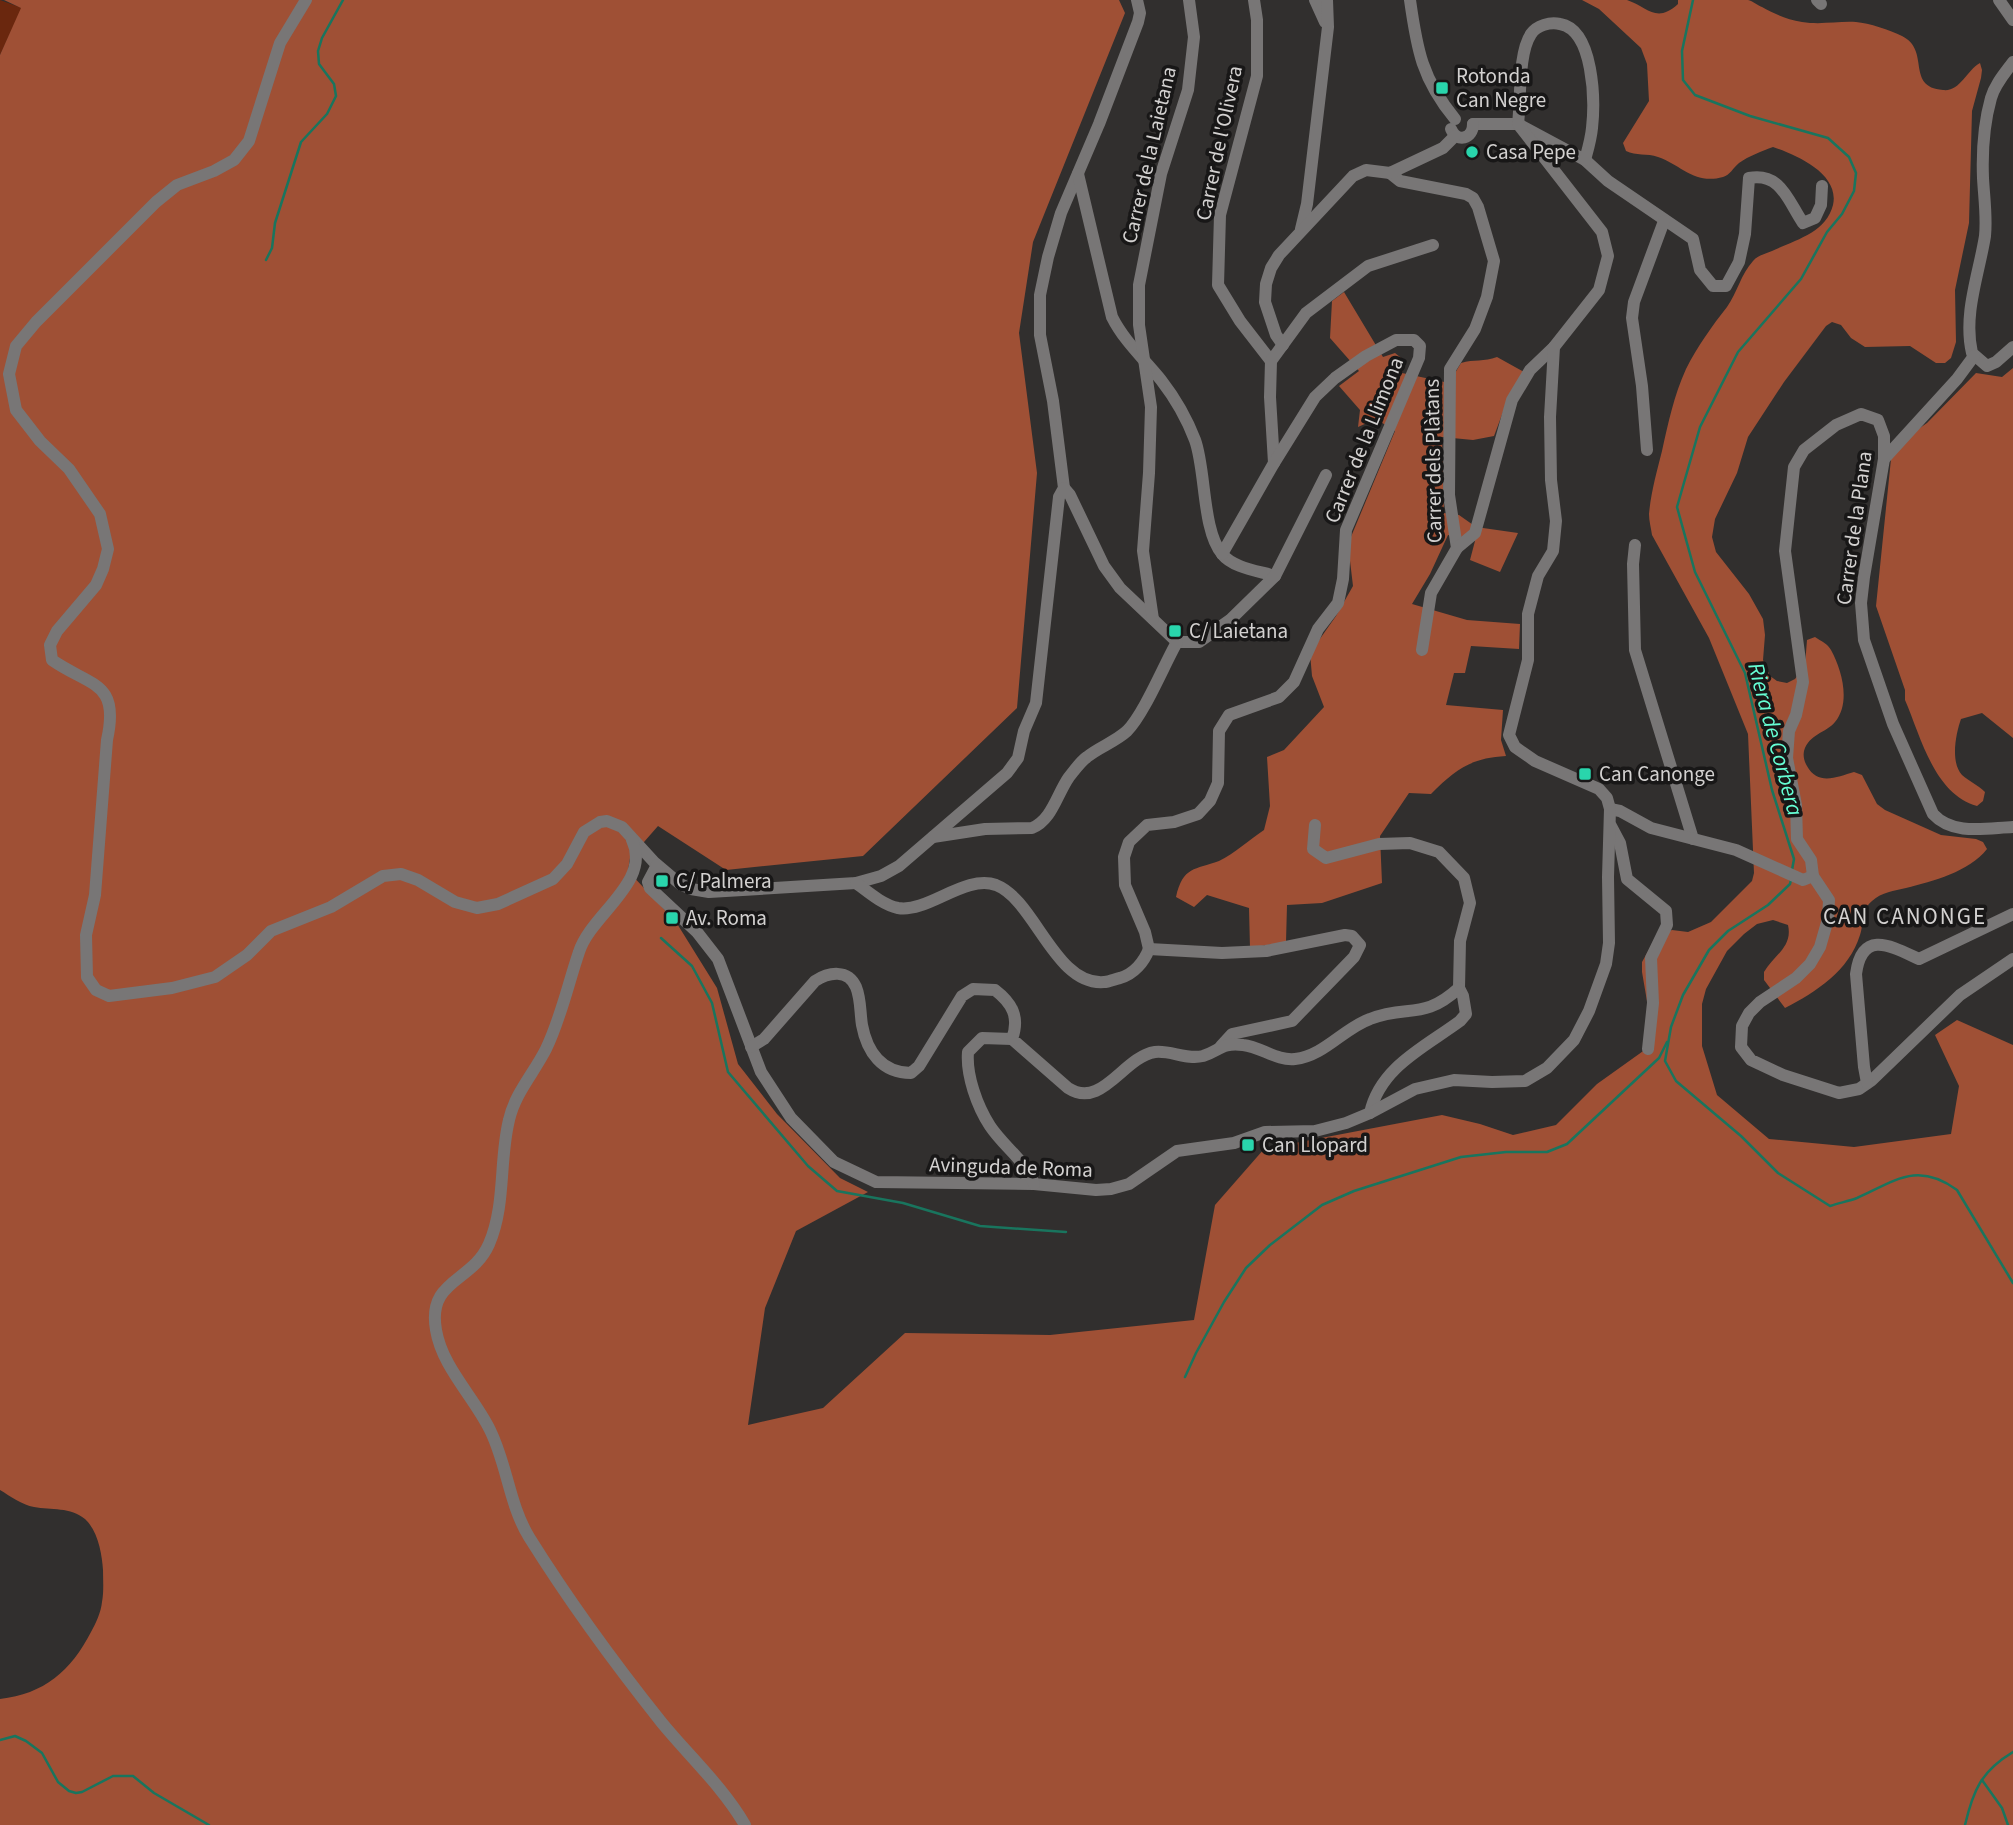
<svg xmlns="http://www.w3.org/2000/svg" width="2013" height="1825" font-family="'Source Sans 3',sans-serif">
	<rect width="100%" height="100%" fill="#312f2e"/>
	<path fill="#6a270e" d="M0 0 22 8 0 55Z"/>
	<g fill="#9f5035">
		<path d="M4 0H1119L1125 13 1033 242 1019 333 1037 473 1017 708 863 856 726 870 658 826 630 858 628 871 676 922 717 988 738 1064 777 1114 840 1178 868 1192 796 1231 765 1308 748 1425 823 1408 905 1333 1050 1335 1194 1320 1215 1205 1264 1149 1442 1115 1480 1124 1513 1135 1556 1125 1597 1084 1646 1049 1648 1007 1642 972V962L1651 946 1664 933 1672 930 1688 932 1711 922 1752 881 1754 873 1748 734 1709 638 1652 535C1651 528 1649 521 1649 514 1651 492 1657 471 1662 451 1668 424 1674 395 1686 369 1697 347 1712 326 1727 307 1737 293 1741 274 1753 261 1758 255 1765 254 1772 251 1795 240 1826 233 1833 205 1840 174 1797 155 1773 147 1762 151 1749 156 1739 163 1733 168 1730 175 1723 177 1695 185 1681 165 1658 157 1647 153 1636 156 1626 151L1623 143 1649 101 1647 64 1641 48 1599 9 1582 0C1593 0 1618 0 1627 0 1648 7 1656 24 1678 4V0C1701 0 1726 0 1748 0 1753 1 1757 5 1762 7 1775 14 1787 20 1802 22 1821 25 1838 21 1856 22 1869 23 1890 30 1902 36 1931 50 1905 87 1943 90 1960 92 1966 71 1980 63L1982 70 1981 78 1972 111 1969 223 1955 290 1956 342 1951 358 1945 363H1936L1910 346 1865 347 1851 338 1841 325 1832 322 1826 326 1784 382 1748 437 1737 473 1715 519 1712 537 1716 552 1749 594 1763 619 1765 635 1763 660 1770 676 1777 681 1787 683 1795 679 1805 665 1807 640 1815 637C1821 641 1828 644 1831 650 1842 670 1851 703 1835 722 1826 733 1809 734 1804 751 1803 756 1804 761 1807 766 1818 786 1837 777 1854 772L1862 775 1877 804 1885 810 1941 835 1976 839 1983 842 1987 849C1969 872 1933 881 1906 888 1894 891 1882 892 1872 901 1861 910 1864 924 1860 935 1849 971 1816 992 1785 1008L1764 980V972C1774 955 1793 947 1788 925L1773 920 1757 924 1744 934 1727 951 1706 989 1702 1004V1046L1717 1095 1769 1139 1854 1147 1951 1134 1959 1086 1935 1035 1957 1020 2013 1045V1825H0V1699C44 1694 71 1671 91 1632 96 1623 101 1612 102 1602 104 1591 103 1580 103 1570 102 1554 98 1531 85 1519 71 1507 51 1510 34 1507 22 1505 10 1496 0 1490V55L21 8Z"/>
		<path d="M1344 292 1383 357 1395 353 1405 361 1402 373 1449 383 1461 363C1474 359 1484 362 1497 357L1524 372 1506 404 1494 436 1473 440 1442 437 1444 513 1459 515 1476 527 1518 533 1500 572 1470 560 1475 541 1448 535 1430 574 1412 604 1467 620 1520 624 1519 649 1471 646 1465 673H1454L1446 705 1503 710 1501 740 1506 756C1471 758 1456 769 1431 794L1409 793 1380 836 1382 883 1322 903 1287 905 1286 942 1250 948 1249 908 1207 895 1194 907 1176 897C1183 866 1195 870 1219 861 1234 854 1250 839 1264 830L1270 806 1267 757 1284 750 1324 707 1312 676 1310 653 1336 616 1353 586 1348 544 1395 431 1376 419 1358 427 1360 410 1339 386 1359 371 1330 338 1332 301Z"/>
		<path d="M2013 368V738L1982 713 1961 719C1956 733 1950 762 1962 775 1969 781 1978 785 1985 792L1983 801 1977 806C1934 794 1921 737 1905 700V690L1876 606 1891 459 1914 432 1927 423 1976 373 2002 377Z"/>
	</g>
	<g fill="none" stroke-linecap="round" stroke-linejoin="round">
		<g stroke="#19755e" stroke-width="2.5">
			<path d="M1693 0 1682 51 1683 80 1695 95 1750 116 1828 138 1849 157 1856 173 1854 191 1842 214 1827 232 1801 279 1738 352 1700 427 1677 507 1695 572 1745 673 1772 790 1794 859 1792 870"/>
			<path d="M266 260 272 248 275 223 301 142 327 114 336 96 334 84 319 64 318 51 322 38 343 0"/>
			<path d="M1791 880 1790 884 1768 905 1728 931 1709 950 1683 995 1671 1027 1665 1061 1676 1081 1741 1136 1778 1173 1830 1206C1839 1203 1849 1201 1857 1198 1895 1181 1917 1161 1957 1190L2013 1283"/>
			<path d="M661 938 692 966 712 1003 728 1072 808 1166 837 1191 903 1203 980 1226 1066 1232"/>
			<path d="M1185 1377 1196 1353 1224 1302 1246 1268 1270 1245 1322 1205 1354 1191 1461 1157 1506 1152H1547L1567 1144 1659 1058 1667 1042"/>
			<path d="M0 1740 15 1736 26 1741 42 1753 58 1782 69 1791 76 1793 82 1792 113 1776H133L154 1793 209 1825"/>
			<path d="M1982 1780 2002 1808 2008 1825"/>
			<path d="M1965 1825C1973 1791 1981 1771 2013 1752"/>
		</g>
		<g stroke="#787676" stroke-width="12">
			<path d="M306 0 280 43 249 141 234 160 214 171 177 185 156 202 36 322 16 346 9 374 16 410 40 441 69 469 100 514 108 549 103 569 96 585 57 631 50 645 52 660C91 687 120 681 107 740L95 895 86 935 87 977 96 990 109 996 172 988 215 977 247 955 271 931 331 907 383 876 401 874 418 880 455 902 477 908 498 904 553 879 567 864 584 832 600 822 607 821 622 827 654 862 680 884 691 889 709 892 856 883 881 876 899 866 1007 773 1018 758 1024 731 1036 703 1059 497 1064 488 1053 401 1040 335V295L1048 257 1061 213 1099 124 1138 22 1140 13 1137 0"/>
			<path d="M1254 0 1257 20V76L1220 215 1218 285 1240 321 1271 361"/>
			<path d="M1315 0 1325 22"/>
			<path d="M1410 0C1417 50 1422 79 1455 119"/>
			<path d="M1817 0 1821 4"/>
			<path d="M1999 0 2013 20"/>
			<path d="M2013 62C2005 73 1995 84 1991 98 1984 123 1982 152 1983 178 1984 197 1987 217 1985 236 1979 274 1963 314 1972 353L1987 366 1996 362 2013 347"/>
			<path d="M1473 124H1518L1585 160 1608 181 1693 239 1700 270 1713 286H1726L1739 262 1745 234 1749 178C1781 172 1788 201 1803 223L1815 218 1821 205 1822 186"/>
			<path d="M1518 124C1521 100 1518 53 1531 34 1537 25 1550 22 1560 24 1594 30 1595 101 1592 128 1591 139 1588 149 1585 160"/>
			<path d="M1451 129C1457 143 1473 139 1473 124"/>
			<path d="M1390 173 1400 181 1466 194 1473 198 1478 207 1494 261 1487 297 1475 329 1450 369 1449 495 1457 548 1431 593 1422 650"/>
			<path d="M1078 174 1112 317C1124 341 1144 359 1161 380 1175 398 1187 419 1195 440 1206 470 1202 530 1222 554 1233 568 1259 571 1275 576"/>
			<path d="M1301 229 1307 204 1328 27 1327 0"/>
			<path d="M1283 345 1276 335 1265 302 1266 284 1271 268 1279 255 1353 176 1366 170 1390 173 1443 148 1455 136"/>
			<path d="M1647 450 1642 386 1632 318 1634 302 1664 221"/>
			<path d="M1884 459 1957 379 1974 356"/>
			<path d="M1274 463 1270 397 1271 361 1306 313 1368 266 1433 245"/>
			<path d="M1064 488 1070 495 1104 566 1120 588 1177 642"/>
			<path d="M1635 545 1633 564 1635 650 1693 839"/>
			<path d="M1457 548 1475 533 1512 400 1530 370 1554 347"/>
			<path d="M1153 619 1143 551 1149 473 1151 407 1139 325V285L1161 174 1188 90 1194 37 1189 0"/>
			<path d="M1177 642H1199L1230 620 1275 576 1326 475"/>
			<path d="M1610 809 1620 811 1651 828 1736 850 1803 880 1813 876"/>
			<path d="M1315 825 1313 849 1326 858 1379 844 1410 843 1439 852 1464 878 1470 903 1460 941 1459 988 1463 996 1466 1014 1460 1021C1425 1047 1380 1067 1370 1113"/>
			<path d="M1611 826 1620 843 1627 879 1666 911 1667 925 1651 958 1653 1003 1648 1049"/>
			<path d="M2013 827C1987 828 1953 836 1933 814L1893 724 1864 640 1861 603 1864 577 1884 459V436L1878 420 1861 414 1836 425 1804 450 1794 467 1785 551 1803 682 1796 715 1789 731 1787 758 1796 805 1797 839 1811 860 1813 876 1829 900 1828 919 1820 947 1810 964 1796 978 1760 1002 1749 1013 1742 1026 1741 1047 1751 1060 1783 1075 1839 1093 1859 1089 1872 1080 1960 995 2013 959"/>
			<path d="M933 837 985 829 1032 828C1052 820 1057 794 1069 777 1074 771 1080 762 1087 757 1099 747 1115 742 1127 731 1144 714 1164 665 1177 642"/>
			<path d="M632 840C652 882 591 914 579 952 568 984 561 1018 546 1049 534 1073 515 1093 509 1120 499 1160 506 1205 489 1244 472 1283 427 1279 436 1330 442 1367 474 1397 490 1430 507 1464 509 1504 529 1537 569 1601 615 1664 662 1723 690 1757 723 1787 745 1825"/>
			<path d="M657 865 648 882 650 888 697 932 718 959 761 1072 791 1118 834 1162 876 1182 1034 1184 1096 1190 1111 1189 1129 1184 1177 1151 1234 1143 1265 1132 1315 1131 1346 1123 1370 1113 1415 1089 1454 1080 1492 1082 1525 1081 1547 1068 1574 1040 1589 1011 1606 964 1609 943 1608 877 1610 809 1607 798 1599 789 1535 761 1515 747 1509 735 1528 660V614L1538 576 1553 551 1556 521 1551 480 1550 417 1554 347 1599 290 1608 256 1602 232 1518 124"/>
			<path d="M856 883C868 892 883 905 898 908 928 913 965 874 996 885 1035 900 1055 986 1104 982 1109 982 1115 979 1120 978 1134 974 1144 962 1149 949L1222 953 1266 951 1345 935 1352 936 1360 945 1354 957 1292 1021 1232 1034 1221 1046"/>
			<path d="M1149 949 1145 932 1125 885 1124 857 1129 842 1147 825 1174 822 1198 814 1210 801 1218 783 1219 731 1229 715 1279 697 1294 682 1318 629 1338 603 1343 579 1346 530 1419 358 1420 346 1414 340H1396L1366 356 1335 378 1315 397 1274 463 1222 554"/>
			<path d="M1012 1039 982 1038 968 1052C966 1075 977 1106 990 1126 1004 1147 1025 1160 1034 1184"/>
			<path d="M751 1047 764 1039 815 981C829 972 848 969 856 987 861 999 860 1013 862 1025 867 1052 882 1073 911 1073L919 1066 962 996 973 989 995 990C1012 1003 1020 1017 1012 1039L1068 1088C1102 1110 1123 1057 1155 1052 1170 1050 1187 1060 1203 1056 1219 1051 1222 1042 1243 1045 1261 1047 1277 1061 1295 1059 1324 1056 1344 1028 1370 1019 1408 1004 1423 1021 1459 988"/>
			<path d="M1867 1083 1864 1067 1856 974C1862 929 1891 946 1919 959L2013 914"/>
		</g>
	</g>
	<g fill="#29d5ac" stroke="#181717" stroke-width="2.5">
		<rect x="1435" y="81" width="14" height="14" rx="3.5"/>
		<circle cx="1472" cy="152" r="7"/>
		<rect x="1168" y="624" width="14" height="14" rx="3.5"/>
		<rect x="1578" y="767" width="14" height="14" rx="3.5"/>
		<rect x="655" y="874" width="14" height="14" rx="3.5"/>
		<rect x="665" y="911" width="14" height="14" rx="3.5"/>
		<rect x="1241" y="1138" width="14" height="14" rx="3.5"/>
	</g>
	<g text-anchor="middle" stroke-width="7" stroke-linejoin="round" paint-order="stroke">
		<g font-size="21" fill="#d3d1d0" stroke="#181717" text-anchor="start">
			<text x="1456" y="83">Rotonda<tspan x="1456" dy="24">Can Negre</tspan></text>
			<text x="1486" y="159">Casa Pepe</text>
			<text x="1189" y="638">C/ Laietana</text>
			<text x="1599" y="781">Can Canonge</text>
			<text x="676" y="888">C/ Palmera</text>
			<text x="686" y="925">Av. Roma</text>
			<text x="1262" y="1152">Can Llopard</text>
		</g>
		<g font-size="21" fill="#d3d1d0" stroke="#181717">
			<text transform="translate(1219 143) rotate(-78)" y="7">Carrer de l'Olivera</text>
			<text transform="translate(1149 155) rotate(-77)" y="7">Carrer de la Laietana</text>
			<text transform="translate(1364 440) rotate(-68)" y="7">Carrer de la Llimona</text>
			<text transform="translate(1433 461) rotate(-91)" y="7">Carrer dels Plàtans</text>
			<text transform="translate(1854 528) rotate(-82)" y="7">Carrer de la Plana</text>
			<text transform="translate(1011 1167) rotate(2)" y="7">Avinguda de Roma</text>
		</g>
		<g font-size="23" font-style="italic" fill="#66fed4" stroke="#181717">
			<text transform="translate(1776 739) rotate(75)" y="8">Riera de Corbera</text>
		</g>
		<g font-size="23" letter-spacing="2" fill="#d3d1d0" stroke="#181717">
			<text x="1905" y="924">CAN CANONGE</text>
		</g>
	</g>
</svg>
